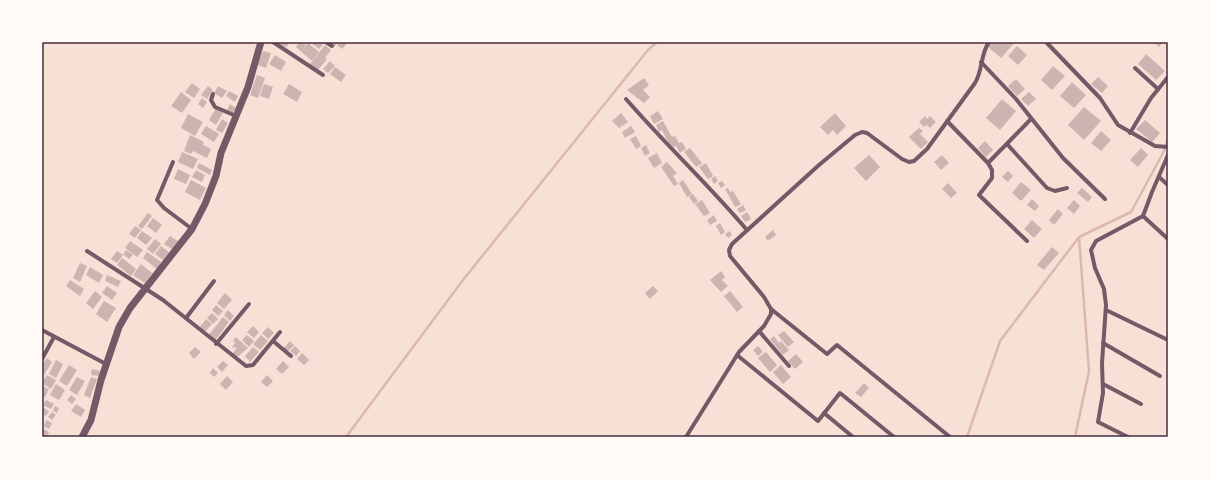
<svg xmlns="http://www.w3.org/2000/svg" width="1210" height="479" font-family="Roboto,sans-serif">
	<rect width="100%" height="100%" fill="#f7e1d7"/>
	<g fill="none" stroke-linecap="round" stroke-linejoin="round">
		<g stroke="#dcb8b0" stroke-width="2.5">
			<path d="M346 437 463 280 648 50 657 42"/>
			<path d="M967 437 1000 341 1079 237 1131 212 1163 153 1168 139"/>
			<path d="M1075 437 1089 371 1079 237"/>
		</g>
	</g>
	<g fill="#ccb4b1">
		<path d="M279 42H289L287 47 278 44Z"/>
		<path d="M300 42 306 45 303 50 308 43 319 52 312 61 296 47Z"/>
		<path d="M310 42H323L324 43 319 49Z"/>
		<path d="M328 42H338L334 47Z"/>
		<path d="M340 42H348L342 49 337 45Z"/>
		<path d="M991 42H1015L1001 58 987 46Z"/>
		<path d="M1154 42H1163L1159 47Z"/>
		<path d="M325 45 331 50 325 58 327 59 318 70 310 64Z"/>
		<path d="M1017 46 1027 55 1018 65 1008 56Z"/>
		<path d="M263 51 271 53 266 68 258 65Z"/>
		<path d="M1146 54 1165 71 1156 80 1138 64Z"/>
		<path d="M275 55 286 62 281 71 269 64Z"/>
		<path d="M330 61 335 66 328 73 323 69Z"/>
		<path d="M1053 66 1065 76 1052 90 1041 80Z"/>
		<path d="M335 67 346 75 341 82 330 74Z"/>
		<path d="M257 75 265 78 258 98 250 95Z"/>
		<path d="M1098 77 1108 86 1102 93 1091 84Z"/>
		<path d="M644 78 649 85 643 90 650 97 644 103 627 90Z"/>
		<path d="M1016 79 1025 89 1017 96 1008 86Z"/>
		<path d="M1072 82 1086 95 1074 108 1060 96Z"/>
		<path d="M192 83 200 89 194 98 185 92Z"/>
		<path d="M264 84 273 87 269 99 260 96Z"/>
		<path d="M289 84 302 92 297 102 283 94Z"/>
		<path d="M208 86 213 90 207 99 201 95Z"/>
		<path d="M218 86 227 91 222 98 214 93Z"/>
		<path d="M229 91 238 96 235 102 226 96Z"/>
		<path d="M181 92 191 100 182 113 171 106Z"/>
		<path d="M1029 92 1036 99 1028 106 1021 99Z"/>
		<path d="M202 98 207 102 203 108 198 104Z"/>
		<path d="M1002 99 1016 111 1000 130 986 118Z"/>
		<path d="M230 104 236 108 232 114 227 110Z"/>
		<path d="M1084 107 1101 121 1084 140 1068 125Z"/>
		<path d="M216 108 223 113 216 125 209 120Z"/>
		<path d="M658 111 663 119 654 124 650 116Z"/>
		<path d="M621 113 628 122 619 128 612 121Z"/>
		<path d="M835 113 846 126 837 135 833 130 828 135 820 127Z"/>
		<path d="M188 114 203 122 195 136 181 128Z"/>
		<path d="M925 116 927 119 930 116 936 122 930 128 927 125 924 127 919 122Z"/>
		<path d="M222 119 228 123 222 133 216 130Z"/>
		<path d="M1145 120 1160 133 1152 142 1136 129Z"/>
		<path d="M663 121 672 137 675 136 679 143 682 142 686 149 680 153 676 146 673 147 667 140 662 130 659 132 656 125Z"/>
		<path d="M206 126 219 134 214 142 201 134Z"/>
		<path d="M631 126 635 132 625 138 622 132Z"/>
		<path d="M919 128 923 131 920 134 928 142 921 149 909 137Z"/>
		<path d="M1101 131 1111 140 1101 151 1091 143Z"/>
		<path d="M190 135 204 142 203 145 211 149 207 158 193 151 191 154 184 151Z"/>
		<path d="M636 136 641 146 636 149 630 139Z"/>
		<path d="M985 141 993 150 986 157 978 148Z"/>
		<path d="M646 145 650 153 645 156 641 148Z"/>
		<path d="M690 148 702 163 696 167 684 152Z"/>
		<path d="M1141 148 1148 155 1138 167 1130 160Z"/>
		<path d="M182 152 198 159 193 169 178 162Z"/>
		<path d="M657 153 662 163 654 168 648 158Z"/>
		<path d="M869 155 880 167 866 181 854 168Z"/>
		<path d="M942 155 949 163 941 170 934 162Z"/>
		<path d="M667 162 677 173 673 176 678 184 674 186 661 167Z"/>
		<path d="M199 163 212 170 210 175 197 168Z"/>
		<path d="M706 163 713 176 708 179 699 167Z"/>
		<path d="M178 169 190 175 186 184 174 179Z"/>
		<path d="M196 170 205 175 202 182 192 177Z"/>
		<path d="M1008 171 1013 176 1008 182 1002 177Z"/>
		<path d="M715 176 718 181 714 184 711 179Z"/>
		<path d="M191 180 206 188 200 200 185 192Z"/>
		<path d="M683 180 692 194 687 197 679 183Z"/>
		<path d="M722 181 725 185 721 188 718 183Z"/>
		<path d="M1021 182 1031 190 1021 201 1012 193Z"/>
		<path d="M948 183 957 193 951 198 942 189Z"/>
		<path d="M728 188 730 192 733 191 741 204 735 207 725 189Z"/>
		<path d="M1082 188 1092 197 1088 202 1077 193Z"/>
		<path d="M693 194 698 201 694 204 689 197Z"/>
		<path d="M1032 199 1039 206 1035 211 1027 205Z"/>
		<path d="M702 200 710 213 704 216 695 204Z"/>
		<path d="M1074 200 1080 206 1074 214 1067 208Z"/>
		<path d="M743 205 746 210 740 213 737 209Z"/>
		<path d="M1058 209 1063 214 1054 225 1049 220Z"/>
		<path d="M747 212 751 219 745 222 741 216Z"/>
		<path d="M148 213 152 216 142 229 138 226Z"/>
		<path d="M714 215 717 221 710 225 707 220Z"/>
		<path d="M153 218 162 225 156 233 147 226Z"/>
		<path d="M1032 220 1042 229 1034 238 1024 229Z"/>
		<path d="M720 223 725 232 721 235 716 226Z"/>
		<path d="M135 226 141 230 135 238 129 234Z"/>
		<path d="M773 230 776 235 768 241 765 237Z"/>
		<path d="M142 231 152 238 146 245 137 238Z"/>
		<path d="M730 231 732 235 728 238 725 234Z"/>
		<path d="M170 236 178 241 172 249 164 244Z"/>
		<path d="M155 239 161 244 153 254 147 249Z"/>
		<path d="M130 241 143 250 137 257 125 248Z"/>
		<path d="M161 246 169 252 163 260 155 254Z"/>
		<path d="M1052 247 1059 253 1044 270 1037 265Z"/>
		<path d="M126 250 133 255 129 259 123 254Z"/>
		<path d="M117 251 123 255 117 263 111 259Z"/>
		<path d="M147 252 161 262 157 269 143 258Z"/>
		<path d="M122 258 136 269 131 276 117 265Z"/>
		<path d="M80 263 87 266 80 282 73 278Z"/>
		<path d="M141 264 152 273 145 283 133 275Z"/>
		<path d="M90 267 103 275 99 283 86 275Z"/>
		<path d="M721 271 725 277 722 280 728 286 721 292 710 280Z"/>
		<path d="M107 275 121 281 118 287 105 281Z"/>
		<path d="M70 280 84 289 80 296 66 286Z"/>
		<path d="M107 286 117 293 112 300 102 293Z"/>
		<path d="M653 286 658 291 650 299 645 293Z"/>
		<path d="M95 291 102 297 93 309 86 303Z"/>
		<path d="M730 291 743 307 737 312 724 296Z"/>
		<path d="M225 293 232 300 224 309 217 303Z"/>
		<path d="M104 301 116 308 107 322 96 314Z"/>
		<path d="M216 305 223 311 218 316 212 310Z"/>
		<path d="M228 310 234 316 230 321 224 315Z"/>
		<path d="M212 313 218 319 213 324 207 318Z"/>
		<path d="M223 317 229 322 214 342 208 336Z"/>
		<path d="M206 319 212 324 204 333 199 328Z"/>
		<path d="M253 326 259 332 254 338 247 332Z"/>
		<path d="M268 327 274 333 268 339 262 333Z"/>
		<path d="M784 331 794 342 788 347 778 335Z"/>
		<path d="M247 335 254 341 249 347 242 340Z"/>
		<path d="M261 335 268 341 260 350 253 344Z"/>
		<path d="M774 336 779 343 781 341 789 350 783 355 770 339Z"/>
		<path d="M236 337 248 348 236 358 232 354 237 348 232 347 235 343 233 340Z"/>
		<path d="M290 341 294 345 287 352 283 349Z"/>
		<path d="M295 346 300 351 296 356 290 351Z"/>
		<path d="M758 346 763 352 758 356 753 350Z"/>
		<path d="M195 347 201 352 194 359 189 353Z"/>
		<path d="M253 347 259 352 250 362 245 356Z"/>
		<path d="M766 352 777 365 770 372 758 358Z"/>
		<path d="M302 353 309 360 304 365 297 359Z"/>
		<path d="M796 354 803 362 795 369 788 361Z"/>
		<path d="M47 358 52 362 44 375 42 365Z"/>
		<path d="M56 360 63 364 56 378 49 374Z"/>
		<path d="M223 361 228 365 222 372 217 367Z"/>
		<path d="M283 361 289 367 282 374 276 369Z"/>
		<path d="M69 365 77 370 67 386 59 381Z"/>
		<path d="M781 365 791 377 783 384 773 372Z"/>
		<path d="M213 368 218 373 214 377 210 373Z"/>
		<path d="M92 369 100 371 99 376 91 375Z"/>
		<path d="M47 375 56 380 51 389 42 383Z"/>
		<path d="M267 375 273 381 267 387 261 382Z"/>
		<path d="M227 376 233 382 226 390 220 384Z"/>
		<path d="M77 377 85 381 77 395 69 390Z"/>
		<path d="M91 377 97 379 90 398 84 395Z"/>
		<path d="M864 383 869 388 861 397 855 393Z"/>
		<path d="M56 384 65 390 59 400 50 395Z"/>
		<path d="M42 386 49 389 45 397 42 395Z"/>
		<path d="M71 395 76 399 72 404 67 400Z"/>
		<path d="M46 400 54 404 51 409 43 405Z"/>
		<path d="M76 404 85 410 81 417 71 411Z"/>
		<path d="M55 406 59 408 57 413 53 411Z"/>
		<path d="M42 407 49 411 46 416 42 414Z"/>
		<path d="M52 412 56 415 52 420 48 417Z"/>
		<path d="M46 420 52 423 49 429 44 426Z"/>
		<path d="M43 429 49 432 47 437H42Z"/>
	</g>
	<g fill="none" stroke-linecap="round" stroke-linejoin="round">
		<g stroke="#755966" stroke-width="4">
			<path d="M273 42 323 75"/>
			<path d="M326 42 332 46"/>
			<path d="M1046 42 1100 98 1118 125 1155 146 1168 147"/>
			<path d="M981 62 1016 99 1063 158 1105 199"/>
			<path d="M1135 68 1158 89"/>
			<path d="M213 94 211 100 215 107 236 116"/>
			<path d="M626 99C665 144 709 185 747 230"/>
			<path d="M947 121 988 163 992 170V178L979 195 1027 241"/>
			<path d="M1130 133 1151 98 1168 77"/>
			<path d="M1007 144 1047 188 1055 191 1067 188"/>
			<path d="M1168 155 1152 192 1143 216 1168 239"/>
			<path d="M173 162 157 200 164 208 192 229"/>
			<path d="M988 163 1031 119"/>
			<path d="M1159 177 1168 185"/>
			<path d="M87 251 163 300 246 366 253 365 280 332"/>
			<path d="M771 309 827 354 837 345 950 437"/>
			<path d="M1106 310 1168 340"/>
			<path d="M186 318 214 281"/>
			<path d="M42 330 106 364"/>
			<path d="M759 331 789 366"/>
			<path d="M273 341 291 356"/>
			<path d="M1103 343 1160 376"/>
			<path d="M216 344 249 304"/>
			<path d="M737 355 818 421 840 393 894 437"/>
			<path d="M42 359 54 337"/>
			<path d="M1103 384 1141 404"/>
			<path d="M824 413 853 437"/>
			<path d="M686 437 739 352 764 326 771 314V309L764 297 730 256 729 250 732 244 819 165 855 135 862 132 867 133 902 159 909 162 914 161 927 149 975 83C983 70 980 55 989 42"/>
			<path d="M1128 437 1098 422 1103 393 1102 363 1106 305 1104 289 1095 268 1091 250 1096 241 1143 216"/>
		</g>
		<path stroke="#755966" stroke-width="7" d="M82 437 91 420 101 380 119 327 130 308 192 229 205 204 216 176 221 153 248 87 261 42"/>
	</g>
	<rect width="1210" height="479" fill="none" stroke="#fffaf5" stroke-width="86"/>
	<rect x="43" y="43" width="1124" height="393" fill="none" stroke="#4a2c40" stroke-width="1.5"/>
</svg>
